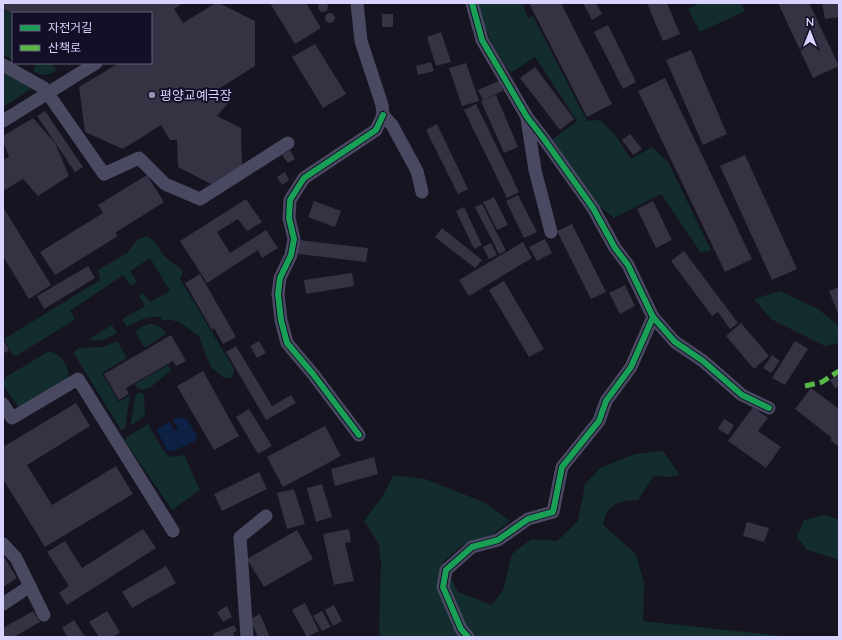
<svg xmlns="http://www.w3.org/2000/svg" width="842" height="640" font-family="Lato,'Noto Sans KR',sans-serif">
	<rect width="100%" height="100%" fill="#161421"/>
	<g fill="#132c2d">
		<path d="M477 3H526L523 5 528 18 533 16 587 121 600 120 615 135 631 159 652 147 668 162 711 250 701 253 661 194 614 218 595 203 552 140 577 121 535 57 511 73C495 53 483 28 477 3Z"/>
		<path d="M700 3H741L745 11 700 32 688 9Z"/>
		<path d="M3 10 13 15V60L3 54Z"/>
		<path d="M37 63H52L57 70C48 76 43 76 33 71Z"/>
		<path d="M3 70 27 83 31 89 3 107Z"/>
		<path d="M147 236C158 242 158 250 166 258 173 264 178 264 183 272L180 279 234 369V373L231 378H224L212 368 207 358 199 336 179 322 171 320H162L160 317C146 316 138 321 127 327L122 319 145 306 139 296 143 293 150 302 170 291 150 258 130 271 137 282 131 286 123 275 70 311 74 317V320L16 356 13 355 4 339 100 280 98 270 127 253 137 240Z"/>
		<path d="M780 291 818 309 839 326V343L825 346 771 319 754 299Z"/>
		<path d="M148 324C157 324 161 326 166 334L145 348 135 331Z"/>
		<path d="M112 325 117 333 106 339 92 341 91 338Z"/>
		<path d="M117 341 127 358 102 373 119 402 130 395 125 428 121 430 73 352 79 348 103 347Z"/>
		<path d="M49 351C61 354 70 366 68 379L20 409 3 385V381L6 377Z"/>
		<path d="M168 365 171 370 151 387 143 390 137 388 135 384Z"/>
		<path d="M139 392 144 394 145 416 130 426 136 395Z"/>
		<path d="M148 424 163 450 169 457 184 455 200 490 172 510 125 441 127 437Z"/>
		<path d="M663 451 680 475 668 477 654 476 638 500C620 500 606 504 603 525L636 554 644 583 643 621 793 637H381L379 633 381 564 379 544 364 521 384 494 393 475 425 479 486 503 510 521 495 533 461 546 443 562 458 592 492 605 503 590 512 554 531 539 557 541 578 521 585 484 600 468 635 454Z"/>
		<path d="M823 515 839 519V560L807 550 797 537 804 520Z"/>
	</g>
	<path fill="#0d2144" d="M180 417 187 419 196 435 197 438 195 441 173 451 169 452 167 450 157 430 159 427 170 422 174 431 178 429 173 420Z"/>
	<g fill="#343243">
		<circle cx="323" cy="7" r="5"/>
		<path d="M3 3H183L174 9 183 23 216 3H219L255 21V66L220 88 229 102 217 116 241 128 242 165 211 184 178 167 177 140H170L161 125 123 149 85 132 79 87 119 63H151V13H13V14L3 9Z"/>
		<path d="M270 3H306L321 28 295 44Z"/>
		<path d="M529 3H561L612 104 587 117Z"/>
		<path d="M583 3H596L602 14 592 20Z"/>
		<path d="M647 3H667L680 34 663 41Z"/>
		<path d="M778 3H809L839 66 813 78Z"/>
		<path d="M822 3H839V17L825 19Z"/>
		<circle cx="330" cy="18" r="5"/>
		<rect x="382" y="14" width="11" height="13"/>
		<path d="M608 25 636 82 623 89 594 32Z"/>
		<path d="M441 32 451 62 436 66 427 37Z"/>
		<path d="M315 44 346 94 323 108 292 57Z"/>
		<path d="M691 50 727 134 703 145 666 60Z"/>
		<path d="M431 62 434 71 418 75 416 66Z"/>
		<path d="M466 63 479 101 462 106 449 68Z"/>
		<path d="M535 67 574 119 560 130 520 78Z"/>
		<path d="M665 78 752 259 725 272 638 91Z"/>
		<path d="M499 81 503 91 483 100 478 90Z"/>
		<path d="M496 95 518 147 504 153 481 101Z"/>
		<path d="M476 104 519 192 507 198 464 110Z"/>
		<path d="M45 111 83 167 75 172 37 116Z"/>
		<path d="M33 118 55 143 69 176 38 196 23 179 3 191V160L9 157 3 141V136Z"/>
		<path d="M437 124 468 189 458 194 426 130Z"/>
		<path d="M630 134 642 149 633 155 622 140Z"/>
		<path d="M290 150 295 159 288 163 282 155Z"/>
		<path d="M745 155 797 269 772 280 720 166Z"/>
		<path d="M285 172 289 180 282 185 277 177Z"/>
		<path d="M147 175 164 202 115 233 118 236 55 275 40 252 103 213 98 205Z"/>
		<path d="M518 195 537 232 524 238 506 201Z"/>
		<path d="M494 197 508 225 497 230 483 202Z"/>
		<path d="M246 199 262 222 247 231 238 219 217 232 230 253 266 230 278 248 262 258 258 250 207 283 180 241Z"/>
		<path d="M314 201 341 211 335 227 308 217Z"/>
		<path d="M653 201 672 240 656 248 637 209Z"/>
		<path d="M482 204 506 251 499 254 475 207Z"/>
		<path d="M3 207 51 285 29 299 3 256Z"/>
		<path d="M464 207 482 245 474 249 456 211Z"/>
		<path d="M572 224 606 292 591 299 557 231Z"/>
		<path d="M442 228 482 260 475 268 435 237Z"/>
		<path d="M545 239 552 253 537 261 529 247Z"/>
		<path d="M299 240 368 248 366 262 298 254Z"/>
		<path d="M523 242 532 258 469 296 459 280Z"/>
		<path d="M491 243 497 255 489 259 483 247Z"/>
		<path d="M684 251 738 323 730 329 718 312 712 316 671 261Z"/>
		<path d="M88 266 95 278 44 309 37 296Z"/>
		<path d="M352 273 354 286 306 294 304 280Z"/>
		<path d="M200 274 236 337 223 344 214 328 212 330 185 283Z"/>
		<path d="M504 281 544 349 529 357 489 290Z"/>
		<path d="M625 285 635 306 620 314 609 293Z"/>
		<path d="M839 287V316L829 291Z"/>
		<path d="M741 323 769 356 754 369 726 336Z"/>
		<path d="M171 335 186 361 176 366 173 361 126 388 129 394 119 400 104 374Z"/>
		<path d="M3 339 9 350 3 354Z"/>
		<path d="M259 341 266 353 257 358 250 346Z"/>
		<path d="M795 341 808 349 785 385 772 378Z"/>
		<path d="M236 346 272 406 291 395 296 403 266 420 226 352Z"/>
		<path d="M772 355 780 361 771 373 763 368Z"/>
		<path d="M203 371 239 436 214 450 177 386Z"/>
		<path d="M839 373V386L835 388 830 380Z"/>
		<path d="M811 388 839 409V447L830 440 832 438 795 409Z"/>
		<path d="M76 403 90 426 27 465 52 505 116 466 133 494 45 547 3 479V447Z"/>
		<path d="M753 407 768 418 758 431 781 447 766 468 728 441Z"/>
		<path d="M249 409 272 446 258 454 236 417Z"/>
		<path d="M724 419 734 425 728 435 718 429Z"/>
		<path d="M325 426 341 456 283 487 267 457Z"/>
		<path d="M374 457 378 474 335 486 331 469Z"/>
		<path d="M259 472 267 489 222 511 214 494Z"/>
		<path d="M322 484 332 517 316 522 307 488Z"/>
		<path d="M294 489 305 524 287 529 277 493Z"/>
		<path d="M747 522 769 528 764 542 743 536Z"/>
		<path d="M143 529 156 548 67 605 59 593 69 586 47 552 65 541 82 568Z"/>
		<path d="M349 529 351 542 345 543 354 581 334 585 323 534Z"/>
		<path d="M297 530 313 559 264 587 247 559Z"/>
		<path d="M3 555 17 578 3 587Z"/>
		<path d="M166 566 176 583 132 608 122 592Z"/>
		<path d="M305 603 319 631 307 637 292 610Z"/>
		<path d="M334 605 342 621 333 626 325 610Z"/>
		<path d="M227 606 232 617 223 622 217 612Z"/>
		<path d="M33 611 40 622 14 637H3V628Z"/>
		<path d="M107 611 120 632 113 637H99L89 622Z"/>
		<path d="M322 611 331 627 322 631 313 616Z"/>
		<path d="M260 614 270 637H258L250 619Z"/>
		<path d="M74 620 85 637H68L62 628Z"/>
		<path d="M234 625 237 631 233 633 235 637H215L213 634Z"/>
	</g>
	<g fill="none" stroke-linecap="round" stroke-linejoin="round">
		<g stroke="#4a4962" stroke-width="13">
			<path d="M357 3 361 41 382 105 383 115 392 125 417 171 422 192"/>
			<path d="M472 3 482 40 527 117 544 139 593 208 615 248 628 265 653 317 675 342 703 361 742 395 769 408"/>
			<path d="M3 65 44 88 104 174 139 158 165 184 200 199 288 143"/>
			<path d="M527 119 535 170 551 232"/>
			<path d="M3 121 96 63"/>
			<path d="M3 404 12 418 78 379 173 531"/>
			<path d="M359 435 313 374 287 343 281 320 278 294 280 278 291 255 294 239 289 218 290 200 304 178 376 130 383 115"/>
			<path d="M3 544 16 558 44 615"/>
			<path d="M3 604 30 586"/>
			<path d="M247 637 240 537 266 516"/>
			<path d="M468 637 461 629 443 587 446 570 472 547 498 540 528 519 553 512 562 467 599 421 606 401 631 367 653 317"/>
		</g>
		<path stroke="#58b947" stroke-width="5" stroke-dasharray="10 5" stroke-linecap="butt" d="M805 386 822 382 839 371"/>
		<defs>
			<g id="cycleway">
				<path d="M472 3 482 40 527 117 544 139 593 208 615 248 628 265 653 317 675 342 703 361 742 395 769 408"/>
				<path d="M359 435 313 374 287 343 281 320 278 294 280 278 291 255 294 239 289 218 290 200 304 178 376 130 383 115"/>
				<path d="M468 637 461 629 443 587 446 570 472 547 498 540 528 519 553 512 562 467 599 421 606 401 631 367 653 317"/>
			</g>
		</defs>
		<use href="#cycleway" stroke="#130f26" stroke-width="8"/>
		<use href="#cycleway" stroke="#1a9f57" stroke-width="6"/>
	</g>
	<circle fill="#9591b1" stroke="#130f26" stroke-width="1.5" cx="152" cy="95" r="4"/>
	<g text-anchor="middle" stroke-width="4" stroke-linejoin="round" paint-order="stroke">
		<g font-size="13" fill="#d9d4ff" stroke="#130f26" text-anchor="start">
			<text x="160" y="100">평양교예극장</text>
		</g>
	</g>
	<rect width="842" height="640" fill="none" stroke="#d9d4ff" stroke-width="8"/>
	<rect x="12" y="12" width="140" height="52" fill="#130f26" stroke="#625e7d"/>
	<rect x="20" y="25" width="20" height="6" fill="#1a9f57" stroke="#625e7d"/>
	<text x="48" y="32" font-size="12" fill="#d9d4ff">자전거길</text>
	<rect x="20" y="45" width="20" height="6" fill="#58b947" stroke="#625e7d"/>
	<text x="48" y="52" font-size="12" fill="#d9d4ff">산책로</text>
	<g transform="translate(810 32)" stroke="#130f26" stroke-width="3" paint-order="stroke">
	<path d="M0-3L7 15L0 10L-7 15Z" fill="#d9d4ff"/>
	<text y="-6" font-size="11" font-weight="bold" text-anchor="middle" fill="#d9d4ff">N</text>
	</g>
</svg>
